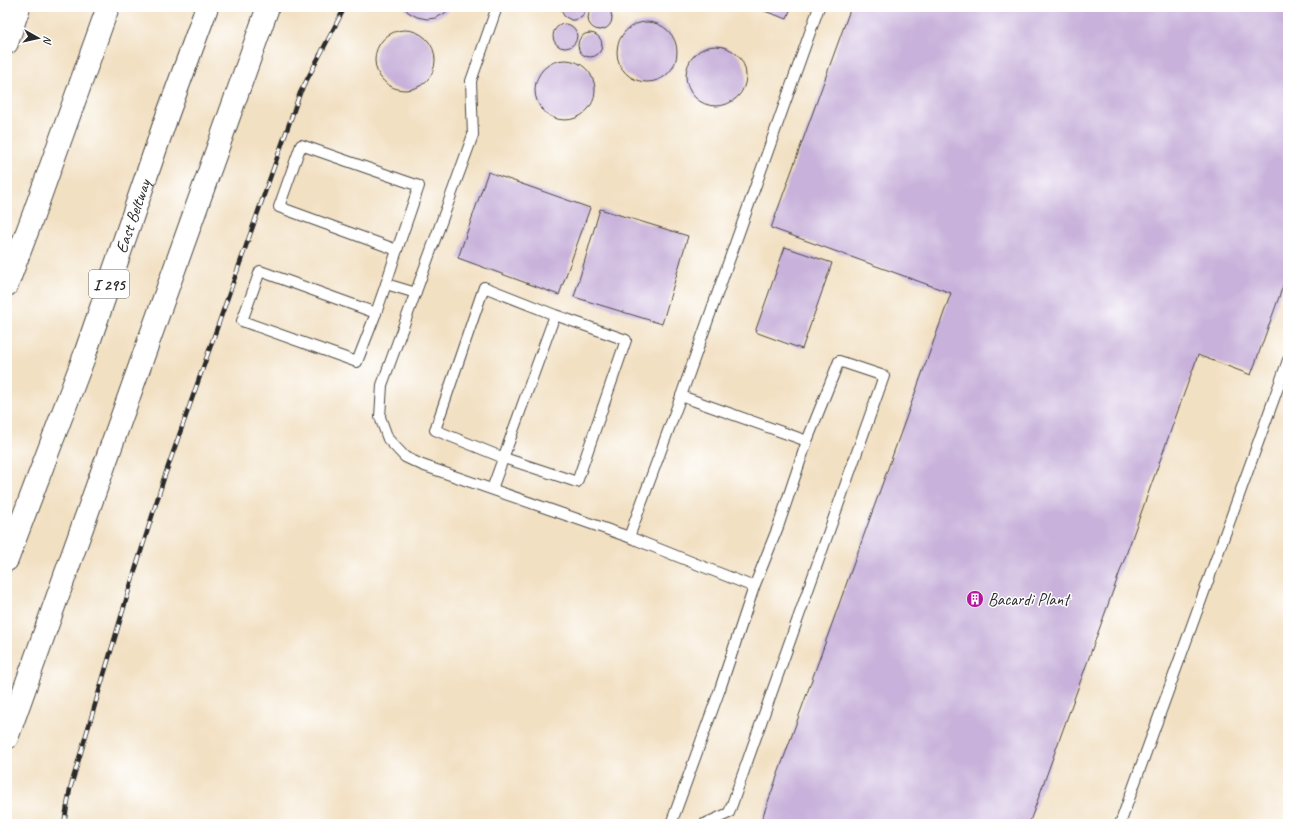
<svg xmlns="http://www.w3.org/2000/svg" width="1295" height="831" font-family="Caveat,sans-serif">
	<rect width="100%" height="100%" fill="#fff"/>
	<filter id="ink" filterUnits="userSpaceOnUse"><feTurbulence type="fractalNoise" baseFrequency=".025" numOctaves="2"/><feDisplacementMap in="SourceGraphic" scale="8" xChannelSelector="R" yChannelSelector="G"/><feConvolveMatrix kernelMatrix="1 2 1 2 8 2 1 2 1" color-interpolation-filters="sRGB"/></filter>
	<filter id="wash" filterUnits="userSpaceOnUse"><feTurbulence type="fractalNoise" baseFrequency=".012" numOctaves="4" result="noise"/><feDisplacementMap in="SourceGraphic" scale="16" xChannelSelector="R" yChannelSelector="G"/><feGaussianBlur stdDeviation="0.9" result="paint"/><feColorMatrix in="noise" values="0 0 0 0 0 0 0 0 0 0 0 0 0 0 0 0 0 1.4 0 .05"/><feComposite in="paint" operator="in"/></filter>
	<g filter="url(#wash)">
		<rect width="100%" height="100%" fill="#f2e0c2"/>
		<g id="blocks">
			<g fill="#c8b1da">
				<circle cx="600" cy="18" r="12"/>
				<path d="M404 7H451L445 13 436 18 427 19 417 17 408 12Z"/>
				<path d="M561 7H586V9L582 17 575 20H571L564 16 562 12Z"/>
				<path d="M753 7H791L787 19Z"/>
				<path d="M851 7H1288V272L1251 375 1198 355 1029 824H760L951 293 771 228Z"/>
				<circle cx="647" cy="52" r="30"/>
				<circle cx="565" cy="36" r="12"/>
				<circle cx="405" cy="60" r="30"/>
				<circle cx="590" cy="45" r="12"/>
				<circle cx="716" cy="76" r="30"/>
				<circle cx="565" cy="90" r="30"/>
				<path d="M488 172 590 208 559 295 458 258Z"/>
				<path d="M600 209 688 236 662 324 574 297Z"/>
				<path d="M785 247 832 263 802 349 755 332Z"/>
			</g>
		</g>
	</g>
	<g filter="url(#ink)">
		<use href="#blocks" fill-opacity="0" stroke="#494642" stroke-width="1"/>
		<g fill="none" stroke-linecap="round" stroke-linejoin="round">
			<defs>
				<g id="service">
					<path d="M497 7 471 81 473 135 382 385 380 417 388 439 405 457 422 465 629 537 754 587"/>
					<path d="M301 145 419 186 397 250 279 207Z"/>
					<path d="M260 271 376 313 357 362 242 321Z"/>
					<path d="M386 284 397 250"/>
					<path d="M376 313 386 284 416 293"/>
					<path d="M807 441 681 396 819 7"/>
					<path d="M492 489 555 315 626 340 577 482 504 458 435 430 484 287 555 315"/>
					<path d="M629 537 681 396"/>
					<path d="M671 824 720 689 754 587 778 527 807 441 839 361 884 376 729 813 704 824"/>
					<path d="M1120 824 1288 360"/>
				</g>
				<g id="motorway">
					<path d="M7 43 19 7"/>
					<path d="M7 285 33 216 108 7"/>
					<path id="s1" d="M7 560 84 357 167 116 207 7"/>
					<path d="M7 738 268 7"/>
				</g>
			</defs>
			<use href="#service" stroke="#494642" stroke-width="12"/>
			<use href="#motorway" stroke="#494642" stroke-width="24"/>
			<use href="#service" stroke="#fff" stroke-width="10"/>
			<use href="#motorway" stroke="#fff" stroke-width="22"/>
			<defs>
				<path id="rail" d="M64 824 70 789 89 725 132 580 164 478 300 93 345 7"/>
			</defs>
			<use href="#rail" stroke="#2b2b2b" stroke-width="4.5"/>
			<use href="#rail" stroke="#fff" stroke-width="3" stroke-dasharray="9" stroke-linecap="butt"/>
		</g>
	</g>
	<defs>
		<symbol id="building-disc" viewBox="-11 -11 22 22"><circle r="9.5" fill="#b5179e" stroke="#fff"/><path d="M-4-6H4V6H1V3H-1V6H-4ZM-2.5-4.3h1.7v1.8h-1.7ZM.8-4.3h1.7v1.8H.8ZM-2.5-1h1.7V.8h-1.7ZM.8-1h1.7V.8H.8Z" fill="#fff"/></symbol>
	</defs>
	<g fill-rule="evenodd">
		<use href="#building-disc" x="965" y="589" width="20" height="20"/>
	</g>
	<g text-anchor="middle" stroke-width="3" stroke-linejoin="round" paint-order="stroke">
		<rect fill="#fff" stroke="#6b6b6b" stroke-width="1" x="89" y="270" width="40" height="28" rx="3"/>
		<g font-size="16" font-weight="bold" fill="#2b2b2b">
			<text x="109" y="290">I 295</text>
		</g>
		<g font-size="17" fill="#2b2b2b" stroke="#fff">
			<text dy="6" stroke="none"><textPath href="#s1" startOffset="366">East Beltway</textPath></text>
		</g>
		<g font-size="17" fill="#2b2b2b" stroke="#fff" text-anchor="start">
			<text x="988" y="605">Bacardi Plant</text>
		</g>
	</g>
	<rect width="1295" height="831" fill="none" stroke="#fff" stroke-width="24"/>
	<g transform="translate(38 38) rotate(98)" stroke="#ffffff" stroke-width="3" paint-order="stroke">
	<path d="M0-3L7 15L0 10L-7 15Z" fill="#2b2b2b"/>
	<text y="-6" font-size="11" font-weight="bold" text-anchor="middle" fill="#2b2b2b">N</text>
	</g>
</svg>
